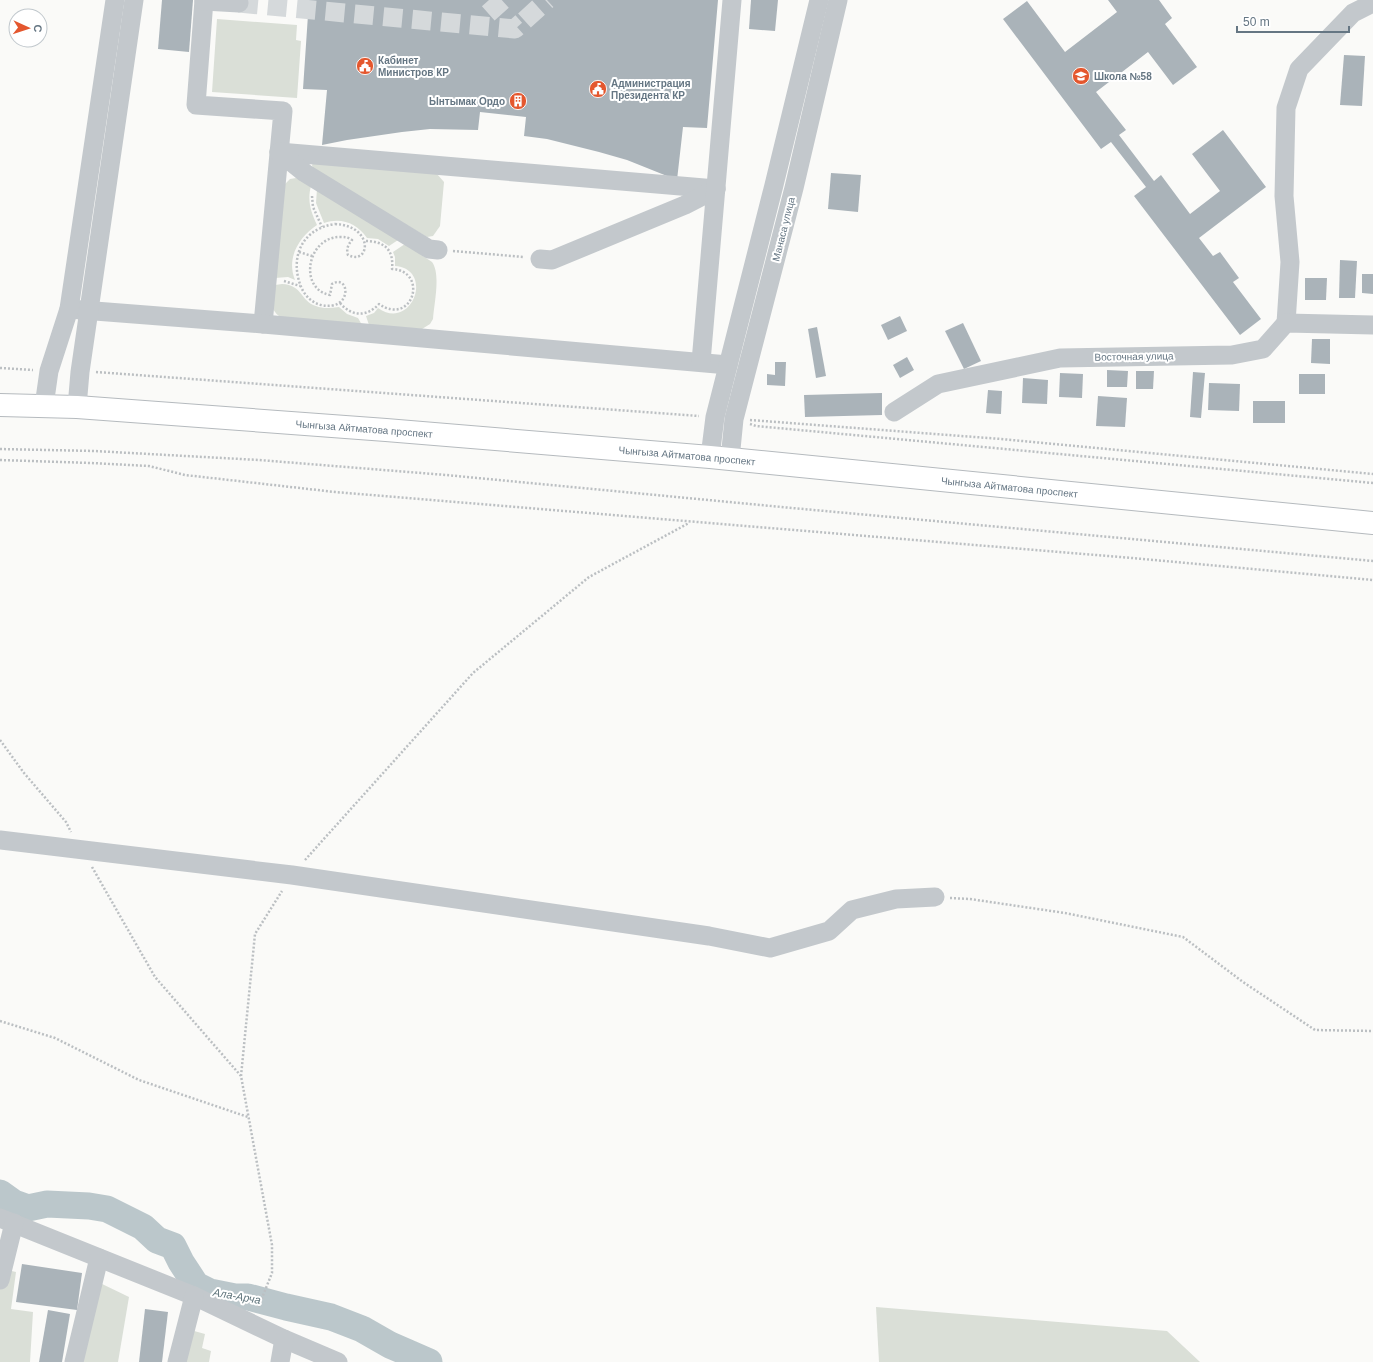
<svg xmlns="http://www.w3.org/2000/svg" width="1373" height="1362" font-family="Helvetica,sans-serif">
	<rect width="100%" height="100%" fill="#fafaf8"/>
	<g fill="#dadfd7">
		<path d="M217 19 297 25 296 40 301 41 297 98 212 92Z"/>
		<path d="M313 163 437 174 444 182 440 226 433 236 427 237 313 169 312 165Z"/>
		<path d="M296 178 300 179 311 186C307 201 311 212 317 225 299 237 286 258 295 280L288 277 275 278 283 186 290 179Z"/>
		<path d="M317 189 398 240 389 246 378 239 367 238C357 223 341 217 324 223L316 203Z"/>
		<path d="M405 244 432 262C441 274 434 304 433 319L430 324 422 329 369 325 366 316 374 313 378 308C412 332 435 269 395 266V257L393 252Z"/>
		<path d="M282 284C303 285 300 301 316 306 323 309 331 308 339 307L347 314 358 318 362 325 281 317C268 310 274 298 275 285Z"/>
		<path d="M3 1269 16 1272 11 1309 33 1312 30 1362H0V1285Z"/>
		<path d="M98 1282 129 1297 118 1362H79Z"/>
		<path d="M876 1307 1167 1331 1200 1362H879Z"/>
		<path d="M187 1329 205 1334 202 1348 211 1351 209 1362H180Z"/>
	</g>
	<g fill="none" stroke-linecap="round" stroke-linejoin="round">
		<path stroke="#bbc7cb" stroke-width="27" d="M0 1193 14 1203 28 1208 47 1204 89 1206 107 1209 143 1227 157 1240 173 1246 181 1262 196 1285 210 1292 235 1297H248L286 1307 331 1317 362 1329 390 1345 429 1362"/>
	</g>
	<g fill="#aab3b9">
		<path d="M162 0H193L189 52 158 49Z"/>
		<path d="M309 0H718L707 128 683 127 677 180 627 160 599 152 547 139 524 136 526 117 480 112 478 130 430 129 402 132 347 140 322 145 327 90 303 89Z"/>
		<path d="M751 0H778L775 31 749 29Z"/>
		<path d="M1108 0H1159L1172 18 1165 24 1197 67 1173 85 1148 52 1096 92 1126 130 1119 135 1154 181 1161 175 1190 214 1220 191 1192 154 1223 130 1266 187 1199 238 1213 256 1220 252 1239 278 1233 282 1261 319 1240 335 1134 196 1146 187 1111 142 1101 149 1003 19 1027 1 1065 52 1117 12Z"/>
		<path d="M1344 55 1365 56 1362 106 1340 105Z"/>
		<path d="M831 173 861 175 858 212 828 209Z"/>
		<path d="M1340 260 1357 261 1355 298H1339Z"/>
		<path d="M1362 274H1373V294L1362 293Z"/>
		<path d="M1305 278H1327L1326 300H1305Z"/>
		<path d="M900 316 907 331 888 340 881 325Z"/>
		<path d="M963 323 981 361 964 369 945 331Z"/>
		<path d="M817 327 826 376 816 378 808 329Z"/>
		<path d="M1312 339H1330V364L1311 363Z"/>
		<path d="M907 357 914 370 900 378 893 365Z"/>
		<path d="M775 362H786L785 386 767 385V374L775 375Z"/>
		<path d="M1107 370 1128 371 1127 387H1107Z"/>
		<path d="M1136 371H1154L1153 389H1136Z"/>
		<path d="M1193 372 1205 373 1201 418 1190 417Z"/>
		<path d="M1060 373 1083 374 1082 398 1059 397Z"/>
		<rect x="1299" y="374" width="26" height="20"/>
		<path d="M1023 378 1048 380 1047 404 1022 403Z"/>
		<path d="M1209 383 1240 384 1239 411 1208 410Z"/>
		<path d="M988 390 1002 391 1001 414 986 413Z"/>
		<path d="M882 393V415L805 417 804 395Z"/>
		<path d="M1098 396 1127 398 1125 427 1096 426Z"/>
		<rect x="1253" y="401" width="32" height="22"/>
		<path d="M22 1264 82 1273 77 1310 16 1302Z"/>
		<path d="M145 1309 168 1312 162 1362H139Z"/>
		<path d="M48 1310 70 1314 62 1362H39Z"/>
	</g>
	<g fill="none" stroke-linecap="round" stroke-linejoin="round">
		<g stroke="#d5d9db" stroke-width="19" stroke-dasharray="19 10" stroke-linecap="butt">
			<path d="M489 0 515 29"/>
			<path d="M239 3 515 29 547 0"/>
		</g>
		<defs>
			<g id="major">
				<path id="s1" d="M0 405 77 407 386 430 710 457 1373 523"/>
			</g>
		</defs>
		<use href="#major" stroke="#b5babe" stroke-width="24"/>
		<g stroke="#bbbfc2" stroke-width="2.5" stroke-dasharray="2 2" stroke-linecap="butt">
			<path d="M312 196 313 207 322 227"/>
			<path d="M335 224C375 226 370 266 348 255 346 249 348 245 352 240 348 237 345 237 340 237 307 237 298 289 330 295L332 284C350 273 353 312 321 305 313 303 306 297 302 289 289 260 300 229 335 224Z"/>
			<path d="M453 251 524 257"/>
			<path d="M299 252 312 256"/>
			<path d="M284 281 300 286"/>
			<path d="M340 303C352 317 367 317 379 304 413 327 429 271 392 269 394 249 384 241 364 241"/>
			<path d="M0 368 33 370"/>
			<path d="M96 372 699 416"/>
			<path d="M750 420 1001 439 1373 474"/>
			<path d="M750 424 756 426 1373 483"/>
			<path d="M0 449 94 451 259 460 446 475 792 508 1373 561"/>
			<path d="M0 460 91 463 149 466 185 475 335 492 1132 558 1373 580"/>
			<path d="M0 740 24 773 66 822 71 832"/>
			<path d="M305 860 473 673 589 577 689 523"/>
			<path d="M92 867 155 977 241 1076 272 1245V1273L258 1308"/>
			<path d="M950 898 970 899 1065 913 1183 937 1243 982 1315 1030 1373 1031"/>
			<path d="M0 1021 55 1038 139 1080 248 1117"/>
			<path d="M241 1076 255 934 282 891"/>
		</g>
		<g stroke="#c3c8cc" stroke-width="19">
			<path d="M204 0 196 105 283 111 263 324"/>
			<path d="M204 1 239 3"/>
			<path d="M279 152 716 189"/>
			<path d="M279 152 305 173 429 249 438 250"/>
			<path d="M540 259 552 260 685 205 716 189"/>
			<path d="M69 309 263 324 728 365"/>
			<path d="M1286 323 1290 262 1284 196 1286 108 1299 69 1353 13 1373 3"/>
			<path d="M701 362 732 0"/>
			<path d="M44 406 49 371 69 309 115 0"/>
			<path d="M77 407 80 372 134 0"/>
			<path d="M894 412 938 384 1060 358 1232 355 1263 349 1286 323 1373 325"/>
			<path d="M710 457 715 417 774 185 819 0"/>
			<path d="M730 459 734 419 794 188 838 0"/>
			<path d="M0 840 292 875 709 936 770 948 829 931 852 910 896 899 935 897"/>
			<path d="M0 1218 194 1296 284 1339 338 1362"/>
			<path d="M0 1280 14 1223"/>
			<path d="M74 1362 99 1258"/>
			<path d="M177 1362 194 1296"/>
			<path d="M280 1362 284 1339"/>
		</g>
		<use href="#major" stroke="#fff" stroke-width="22"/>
	</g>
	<defs>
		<symbol id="civic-disc" viewBox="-11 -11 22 22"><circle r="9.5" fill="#e4572e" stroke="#fff"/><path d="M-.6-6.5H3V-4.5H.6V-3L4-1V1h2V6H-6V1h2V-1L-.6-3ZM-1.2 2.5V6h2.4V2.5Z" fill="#fff"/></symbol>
		<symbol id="school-disc" viewBox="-11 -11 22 22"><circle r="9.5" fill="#e4572e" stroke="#fff"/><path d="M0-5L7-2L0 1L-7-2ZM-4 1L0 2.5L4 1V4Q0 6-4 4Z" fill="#fff"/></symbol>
		<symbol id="building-disc" viewBox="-11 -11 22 22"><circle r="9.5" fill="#e4572e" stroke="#fff"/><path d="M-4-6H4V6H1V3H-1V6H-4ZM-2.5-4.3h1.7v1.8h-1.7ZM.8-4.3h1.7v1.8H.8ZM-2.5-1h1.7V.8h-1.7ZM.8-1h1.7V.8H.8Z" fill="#fff"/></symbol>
	</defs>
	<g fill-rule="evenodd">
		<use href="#civic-disc" x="355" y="56" width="20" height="20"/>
		<use href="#school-disc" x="1071" y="66" width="20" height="20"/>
		<use href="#civic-disc" x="588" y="79" width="20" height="20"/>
		<use href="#building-disc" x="508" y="91" width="20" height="20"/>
	</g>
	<g text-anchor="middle" stroke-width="4" stroke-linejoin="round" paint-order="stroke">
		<g font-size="10" font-weight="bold" fill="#657683" stroke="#fff" text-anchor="start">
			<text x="378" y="64">Кабинет<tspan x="378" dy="12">Министров КР</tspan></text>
			<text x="1094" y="80">Школа №58</text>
			<text x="611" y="87">Администрация<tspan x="611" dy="12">Президента КР</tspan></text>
			<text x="505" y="105" text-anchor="end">Ынтымак Ордо</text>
		</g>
		<g font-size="10" fill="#657683" stroke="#fff">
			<text transform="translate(783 229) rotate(-76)" y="4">Манаса улица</text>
			<text transform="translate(1134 356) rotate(-1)" y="4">Восточная улица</text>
			<text dy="4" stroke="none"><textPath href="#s1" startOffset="365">Чынгыза Айтматова проспект</textPath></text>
			<text dy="4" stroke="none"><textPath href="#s1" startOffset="689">Чынгыза Айтматова проспект</textPath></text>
			<text dy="4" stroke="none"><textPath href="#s1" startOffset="1013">Чынгыза Айтматова проспект</textPath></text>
		</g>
		<g font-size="11" font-style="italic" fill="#60757c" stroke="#fff">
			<text transform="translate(237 1296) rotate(10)" y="4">Ала-Арча</text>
		</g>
	</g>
	<g transform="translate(28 28) rotate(93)"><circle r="19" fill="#ffffff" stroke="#c1c8cd"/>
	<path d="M0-3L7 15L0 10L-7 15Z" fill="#e4572e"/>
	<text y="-6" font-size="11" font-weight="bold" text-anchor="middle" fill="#657683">С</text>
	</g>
	<path d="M1237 26v6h112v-6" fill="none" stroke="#657683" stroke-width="2"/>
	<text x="1243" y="26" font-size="12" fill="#657683" stroke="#ffffff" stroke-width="3" paint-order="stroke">50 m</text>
</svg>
